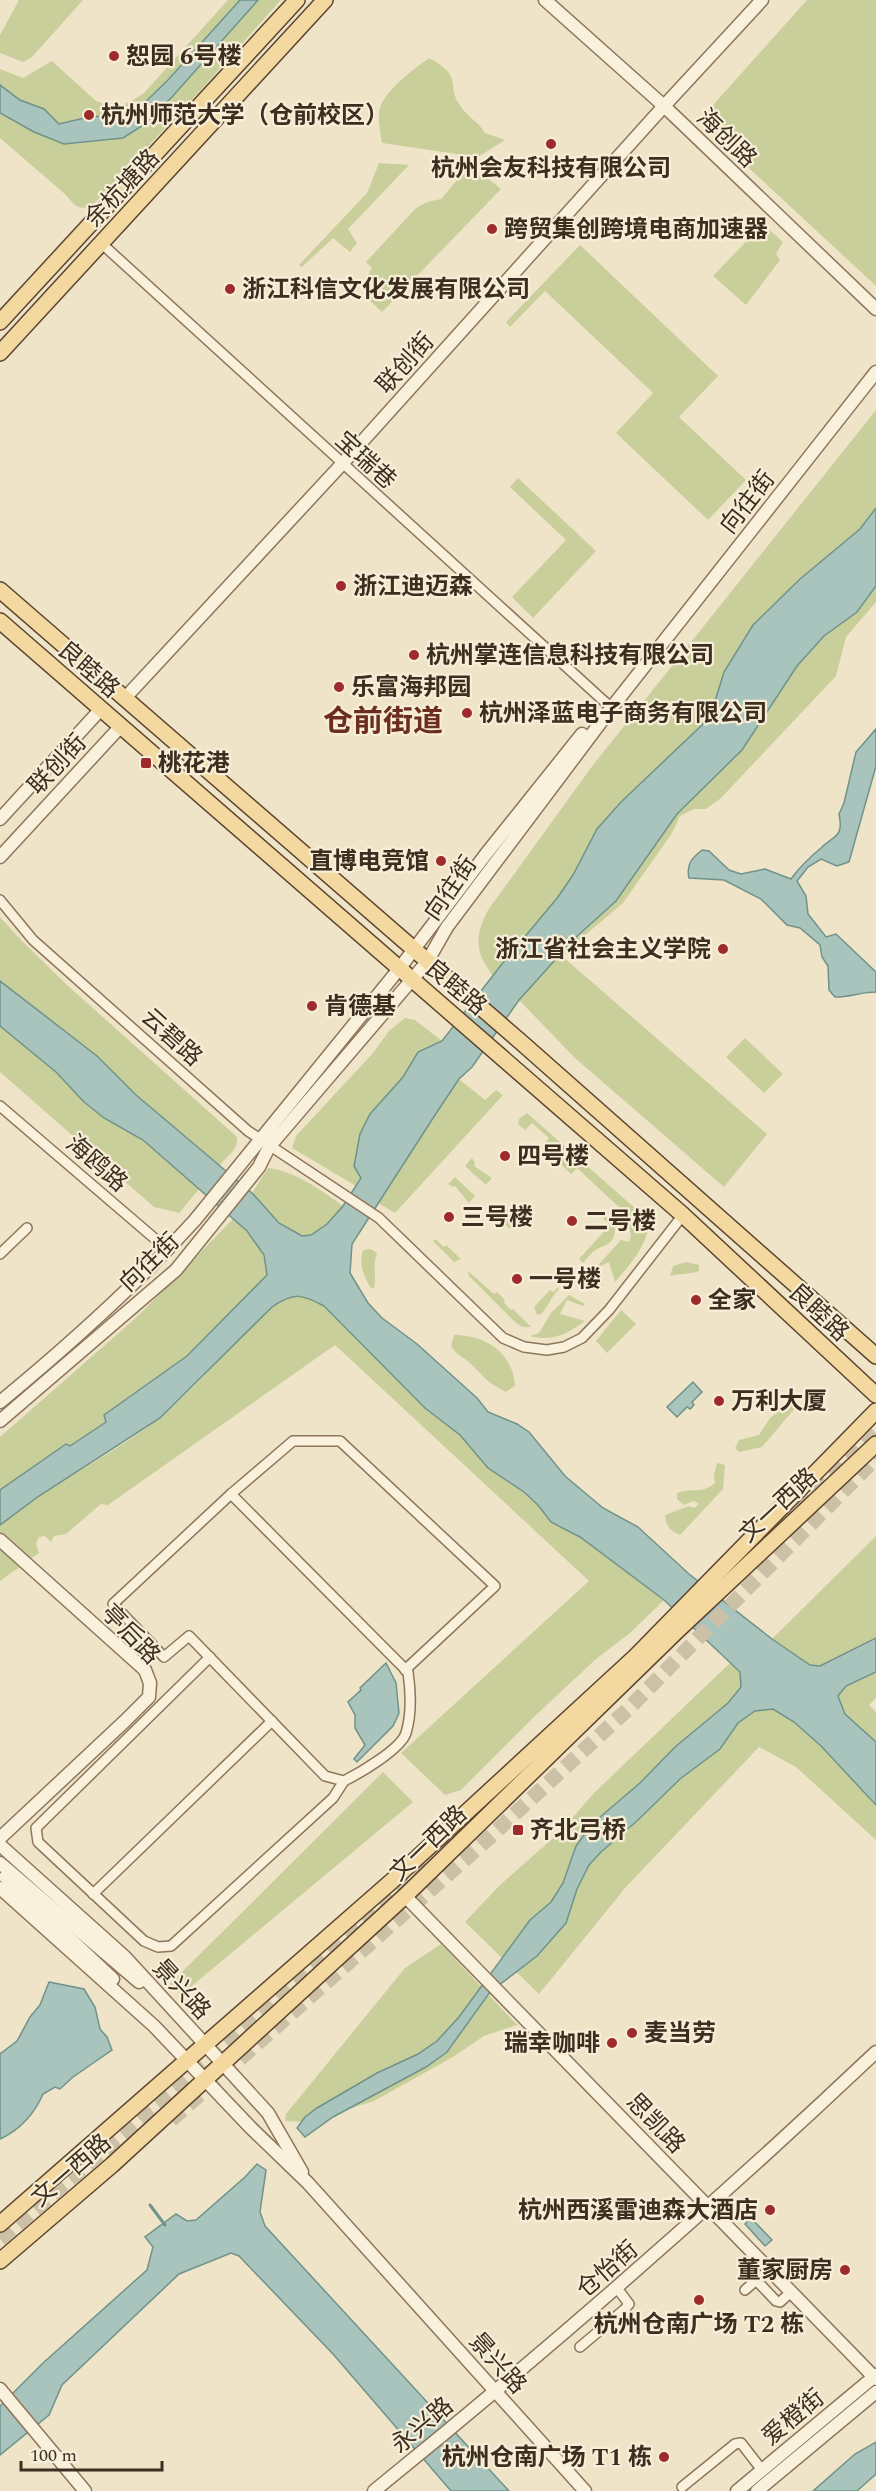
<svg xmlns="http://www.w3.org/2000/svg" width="876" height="2491" font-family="Spectral,'Noto Sans SC',serif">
	<rect width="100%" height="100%" fill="#f0e4c8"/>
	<g fill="#c9cf9b">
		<path d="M19 0H83L32 57 23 62 0 53V35Z"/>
		<path d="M228 0H240L167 81 139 108 127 115 114 118 93 116 59 124 44 109 20 100 0 85V69L23 78 52 61 96 101 114 108 132 101 144 93Z"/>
		<path d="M258 0H281L200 91 92 206C79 211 74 205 66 195L0 138V113L34 132 64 144 112 140 142 126 172 97Z"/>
		<path d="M807 0H876V286L709 131 704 124 705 114Z"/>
		<path d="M429 58C466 78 444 85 462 108 469 118 479 122 485 133L505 140 478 157 382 143C381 134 378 124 379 114 379 94 414 69 429 58Z"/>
		<path d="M379 163 409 165 348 229 357 243 350 252 333 238 302 267 299 265 367 193Z"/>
		<path d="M463 173 486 177 501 189 382 312 368 299V288L365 280 372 268 366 262 416 208 427 202 441 199Z"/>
		<path d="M763 224 783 242 776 254 780 260 746 305 713 276Z"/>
		<path d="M580 245 718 376 679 417 746 480 708 520 616 433 653 393 545 291 510 327 506 322Z"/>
		<path d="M876 410V508L860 529 820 562 753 625 725 672 716 698 702 725 621 802 597 829 573 875 558 897 493 976C475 952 474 937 488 910L593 765Z"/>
		<path d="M518 478 596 551 533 618 512 597 566 540 510 487Z"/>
		<path d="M876 586V602L846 637 836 676 721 798 706 809H694L680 816 672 833 623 903 577 942 563 957 767 1134 724 1187 575 1058 519 1000 575 938 616 901 677 814 742 750 797 666 824 636 857 612Z"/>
		<path d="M0 917 21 940 67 985 236 1136C241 1148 226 1157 219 1166L136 1095 97 1056 0 981Z"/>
		<path d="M405 1018 415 1020 442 1041 418 1052 403 1077 370 1114 361 1179 356 1186 292 1148 296 1136 373 1053 389 1031Z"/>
		<path d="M0 1026 56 1072 84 1102 104 1118 143 1140 199 1189 179 1213 154 1207 0 1072Z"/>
		<path d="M745 1038 783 1074 764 1093 726 1057Z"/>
		<path d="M459 1079 485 1100 496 1090 503 1095 395 1213 378 1203Z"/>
		<path d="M527 1113 645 1217 649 1224C646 1248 630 1264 615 1282L609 1262 595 1269 603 1287 591 1273 621 1240 629 1242 631 1235 627 1218 620 1220 616 1215 621 1209 577 1168 571 1174 551 1155 555 1149 549 1143 543 1148 542 1146 549 1138 532 1123 525 1130 518 1124 519 1119Z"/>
		<path d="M472 1158 475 1163 474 1166 492 1178 486 1185 465 1166Z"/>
		<path d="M268 1168C295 1171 321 1190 343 1206 334 1216 325 1228 312 1234 292 1242 264 1206 252 1193Z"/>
		<path d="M455 1177 475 1196 469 1203 455 1186 453 1187 448 1184Z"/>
		<path d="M509 1207 521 1218 510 1229 498 1219Z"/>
		<path d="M605 1215 615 1228C615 1245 605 1244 594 1251 590 1254 586 1260 583 1263L579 1259 610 1225 603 1218Z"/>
		<path d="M233 1219C251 1234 266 1250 267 1275L187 1356 104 1415 106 1422 70 1446 66 1444 0 1490V1437L139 1315Z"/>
		<path d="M435 1239 444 1247 446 1245 461 1259 454 1262 433 1241Z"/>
		<path d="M371 1249 377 1253C372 1268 377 1276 374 1289L370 1287C363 1274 359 1264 363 1250Z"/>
		<path d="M686 1262 699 1265V1271C689 1275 680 1273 670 1276L673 1266Z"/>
		<path d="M468 1271 494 1294 497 1292 505 1300 504 1303 511 1310 513 1309 531 1327H523L516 1323 469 1276Z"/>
		<path d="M558 1287 559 1289C551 1297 548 1307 541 1314L537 1315 534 1307 550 1290 553 1292Z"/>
		<path d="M569 1295 585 1304 583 1306 567 1300 560 1314 585 1321C568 1334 551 1342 530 1336L539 1333 551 1313Z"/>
		<path d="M294 1296H306L324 1306 425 1408 460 1435 488 1468 524 1492 538 1505 551 1522 580 1537 664 1600 630 1633 596 1659 535 1716 461 1790 445 1795 401 1753 589 1581 335 1345 108 1505 101 1504 66 1534 54 1536 51 1542 45 1536 39 1537 36 1544 39 1553 0 1581V1525C44 1489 95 1464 142 1431 191 1396 228 1347 272 1307L280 1301Z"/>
		<path d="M621 1310 636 1324 607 1353 596 1341Z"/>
		<path d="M454 1335C485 1335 513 1352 515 1386L506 1392C488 1383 486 1379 472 1365 464 1357 457 1356 451 1346Z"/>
		<path d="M787 1392 796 1407 762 1447 739 1452 735 1448 739 1440 759 1435 770 1418 783 1408 788 1401Z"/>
		<path d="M717 1463 725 1465 723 1489 680 1535C670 1531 666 1526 665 1515L689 1506 694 1508 699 1504 694 1501 684 1505 677 1499V1493C693 1487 700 1495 715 1483L714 1475Z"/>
		<path d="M876 1536V1638L820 1666 810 1665 772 1639Z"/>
		<path d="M731 1662 740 1672 741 1687 728 1703 675 1747 640 1783 592 1824 576 1846 563 1883 551 1902 530 1920 537 1956 566 1923 577 1889 589 1865 601 1852 638 1821 680 1779 719 1749 738 1723 755 1711 773 1709 794 1722 818 1742 876 1805V1840L796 1767 759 1747 626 1887 539 1994 465 1922 498 1887 561 1831 594 1793Z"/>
		<path d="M876 1672V1698L869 1705 876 1712V1742L845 1714 838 1695 846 1686Z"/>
		<path d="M383 1772 413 1802 181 1995 170 1984Z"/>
		<path d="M441 1944 517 2025 484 2036 453 2057 374 2101 307 2122 285 2121 286 2114 405 1968Z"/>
	</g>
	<g fill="#a9c4bc" stroke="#6f938a" stroke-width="1.5">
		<path d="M240 0H258L172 97 142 126 123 138 64 144 34 132 0 113V85L20 100 44 109 59 124 93 116 114 118 128 114 139 108 167 81Z"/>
		<path d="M876 508V586L857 612 824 636 797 666 742 750 677 814 616 901 575 938 519 1000 472 1067 459 1079 435 1115 352 1244 350 1273 368 1303 382 1318 417 1344 477 1398 488 1412 517 1424 529 1432 565 1476 603 1508 638 1527 689 1574 772 1639 810 1665 820 1666 876 1638V1672L846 1686 838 1696 845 1714 876 1742V1805L821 1746 794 1722 773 1709 755 1711 738 1723 720 1749 680 1779 637 1821 601 1852 589 1865 577 1889 566 1923 537 1956 490 1992 447 2052 426 2067 333 2117 305 2137 297 2128 305 2117 317 2108 377 2073 418 2054 437 2041 459 2017 530 1920 551 1902 563 1883 576 1846 592 1824 640 1783 675 1747 728 1703 741 1687 740 1672 664 1600 580 1537 551 1522 538 1505 524 1492 488 1468 460 1435 425 1408 324 1306C302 1294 294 1292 272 1307L160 1418 39 1496 0 1525V1490L66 1444 70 1446 106 1422 104 1415 187 1356 267 1275 264 1255 247 1231 143 1140 104 1118 84 1102 56 1072 0 1026V981L97 1056 136 1095 252 1193 279 1223 302 1236 311 1235 327 1224 343 1206 361 1178 354 1166 360 1134 370 1114 403 1077 418 1052 442 1041 502 964 558 897 573 875 597 829 621 802 702 725 716 698 724 672 753 625 800 579 860 529Z"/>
		<path d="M876 729V766L849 862 837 866 821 859 808 867 797 881 806 896 808 914 826 937 836 934 876 972V992C861 992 851 997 835 997L829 990 828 966 822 957 820 945 800 928 787 925 761 899 724 880 689 878C686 864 692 858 702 850L709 851 729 870 741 874 765 869 791 879C799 868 810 857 821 848 834 835 844 838 839 814L844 803 856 752Z"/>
		<path d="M693 1382 702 1392 692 1402 694 1405 690 1409 687 1407 677 1417 667 1407Z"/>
		<path d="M386 1663 396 1683 399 1713 393 1726 357 1762 354 1759 365 1745 355 1728V1715L348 1702 361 1690 360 1688Z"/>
		<path d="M49 1982 84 1989 95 2007 100 2029 107 2037 112 2050 73 2077 60 2089 55 2087 43 2094C35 2113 20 2130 0 2139V2054L17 2041 30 2017 40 2005Z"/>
		<path d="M257 2164 266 2170 260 2212 265 2226 509 2491H451L333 2354 239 2256 231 2253 179 2274 62 2385 49 2415 0 2455V2406L43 2363 147 2270 153 2247 145 2237 176 2214 187 2221 196 2220 245 2177Z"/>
		<path d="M751 2218 772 2240 765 2246 745 2224Z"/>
		<path d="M876 2442V2474L857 2491H813L855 2454Z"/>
	</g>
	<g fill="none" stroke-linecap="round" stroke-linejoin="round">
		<path stroke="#6f938a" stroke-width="3" d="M150 2205 165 2225"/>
		<g stroke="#ccc0a6" stroke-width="15" stroke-dasharray="15 8" stroke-linecap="butt">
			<path d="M782 1523 876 1426"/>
			<path d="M171 2120 480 1846 627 1710 876 1458"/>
			<path d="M0 2239 178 2086 428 1864"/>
		</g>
		<defs>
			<g id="minor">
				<path d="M101 243 606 703"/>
				<path d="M0 900 33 940 248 1131 379 1218 503 1338 524 1347 547 1350 564 1347 582 1338 609 1310 683 1215"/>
				<path d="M0 1106 168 1250"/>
				<path d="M0 1254 27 1228"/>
				<path d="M231 1494 408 1672C411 1693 412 1713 406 1733 401 1749 360 1773 344 1781L325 1776 189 1636 164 1657 113 1604Z"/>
				<path d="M231 1494 293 1441H340L495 1586 405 1670"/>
				<path d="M210 1657 36 1828 38 1842 144 1941 158 1947 171 1946 333 1798 344 1781"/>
				<path d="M93 1894 272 1721"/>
				<path d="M745 2290 754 2282H758L776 2301 780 2302 791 2292"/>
				<path d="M580 2347 625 2309 629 2304 617 2288"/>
				<path d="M682 2487 735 2444 741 2443 762 2470"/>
			</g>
			<g id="tertiary">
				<path d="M545 0 664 106 876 309"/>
				<path d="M125 698 342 464 664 106 762 0"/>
				<path d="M0 819 101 709"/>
				<path d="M0 857 121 726"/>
				<path d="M0 1402C68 1346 135 1286 195 1220L399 969 486 854 582 734"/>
				<path d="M0 1421 176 1270 259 1167 269 1147 427 962 447 927 613 706 876 372"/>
				<path d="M0 1540 145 1670 150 1683 149 1697 125 1721 0 1838"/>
				<path d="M0 1845 125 1957 268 2113 302 2172"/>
				<path d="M0 1863 139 1982"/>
				<path d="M5 1877 113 1979"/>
				<path d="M0 1888 154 2026 251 2128 308 2183 585 2491"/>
				<path d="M405 1896 876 2379"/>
				<path d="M0 2389 85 2491"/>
				<path d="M374 2491C547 2351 714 2205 876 2052"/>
				<path d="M737 2491 876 2375"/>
				<path d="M757 2491 876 2392"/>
			</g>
			<g id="primary">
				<path d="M0 322 297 0"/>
				<path d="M0 353 325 0"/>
				<path d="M0 590 522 1043 876 1356"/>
				<path d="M0 621 683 1215 876 1395"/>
				<path d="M0 2224 393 1880 636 1656 876 1411"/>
				<path d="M0 2261 112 2165 405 1896 677 1631 876 1444"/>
			</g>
		</defs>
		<use href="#minor" stroke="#8d765c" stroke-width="12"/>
		<use href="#tertiary" stroke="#8d765c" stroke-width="15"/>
		<use href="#primary" stroke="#5b4430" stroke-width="18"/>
		<use href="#minor" stroke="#faf1dc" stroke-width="9"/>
		<use href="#tertiary" stroke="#faf1dc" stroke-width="12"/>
		<use href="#primary" stroke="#f3d9a0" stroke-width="15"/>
	</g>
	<g fill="#9e2a2b" stroke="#f7eed8" stroke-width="2">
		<circle cx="114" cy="56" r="6"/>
		<circle cx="89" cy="115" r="6"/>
		<circle cx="551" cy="144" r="6"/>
		<circle cx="492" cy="229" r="6"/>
		<circle cx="230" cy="289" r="6"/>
		<circle cx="341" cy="586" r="6"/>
		<circle cx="414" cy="655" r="6"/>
		<circle cx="339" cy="687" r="6"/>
		<circle cx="467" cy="713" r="6"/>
		<rect x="140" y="757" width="12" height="12" rx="3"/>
		<circle cx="441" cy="861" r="6"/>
		<circle cx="723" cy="949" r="6"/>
		<circle cx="312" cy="1006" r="6"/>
		<circle cx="505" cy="1156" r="6"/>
		<circle cx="449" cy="1217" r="6"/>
		<circle cx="572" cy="1221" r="6"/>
		<circle cx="517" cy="1279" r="6"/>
		<circle cx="696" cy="1300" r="6"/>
		<circle cx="719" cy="1401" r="6"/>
		<rect x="512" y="1824" width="12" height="12" rx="3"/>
		<circle cx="632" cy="2033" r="6"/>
		<circle cx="612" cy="2043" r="6"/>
		<circle cx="770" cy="2210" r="6"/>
		<circle cx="845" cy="2270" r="6"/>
		<circle cx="699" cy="2300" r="6"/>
		<circle cx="664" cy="2457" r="6"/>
	</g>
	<g text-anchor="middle" stroke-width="4.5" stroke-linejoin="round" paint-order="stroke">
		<g font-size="24" font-weight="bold" fill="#3d2e20" stroke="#f7eed8" text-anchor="start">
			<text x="126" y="64">恕园 6号楼</text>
			<text x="101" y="123">杭州师范大学（仓前校区）</text>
			<text x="551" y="176" text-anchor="middle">杭州会友科技有限公司</text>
			<text x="504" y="237">跨贸集创跨境电商加速器</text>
			<text x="242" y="297">浙江科信文化发展有限公司</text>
			<text x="353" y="594">浙江迪迈森</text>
			<text x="426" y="663">杭州掌连信息科技有限公司</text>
			<text x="351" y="695">乐富海邦园</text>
			<text x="479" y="721">杭州泽蓝电子商务有限公司</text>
			<text x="158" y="771">桃花港</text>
			<text x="429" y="869" text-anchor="end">直博电竞馆</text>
			<text x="711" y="957" text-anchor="end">浙江省社会主义学院</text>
			<text x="324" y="1014">肯德基</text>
			<text x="517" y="1164">四号楼</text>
			<text x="461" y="1225">三号楼</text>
			<text x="584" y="1229">二号楼</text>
			<text x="529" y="1287">一号楼</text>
			<text x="708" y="1308">全家</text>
			<text x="731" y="1409">万利大厦</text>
			<text x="530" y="1838">齐北弓桥</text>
			<text x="644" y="2041">麦当劳</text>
			<text x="600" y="2051" text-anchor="end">瑞幸咖啡</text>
			<text x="758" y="2218" text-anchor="end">杭州西溪雷迪森大酒店</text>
			<text x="833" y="2278" text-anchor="end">董家厨房</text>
			<text x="699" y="2332" text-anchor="middle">杭州仓南广场 T2 栋</text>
			<text x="652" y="2465" text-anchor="end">杭州仓南广场 T1 栋</text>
		</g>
		<g font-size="24" fill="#3d2e20" stroke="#f7eed8">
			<text transform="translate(727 138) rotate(44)" y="8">海创路</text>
			<text transform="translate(122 188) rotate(-47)" y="8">余杭塘路</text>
			<text transform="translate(405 363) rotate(-48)" y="8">联创街</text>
			<text transform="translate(366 460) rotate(42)" y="8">宝瑞巷</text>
			<text transform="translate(747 502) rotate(-52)" y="8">向往街</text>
			<text transform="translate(89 669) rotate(41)" y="8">良睦路</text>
			<text transform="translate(57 764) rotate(-47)" y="8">联创街</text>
			<text transform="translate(450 888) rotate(-55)" y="8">向往街</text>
			<text transform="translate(456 987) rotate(40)" y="8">良睦路</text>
			<text transform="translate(172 1037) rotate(42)" y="8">云碧路</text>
			<text transform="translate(97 1163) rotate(41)" y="8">海鸥路</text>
			<text transform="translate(149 1262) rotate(-44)" y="8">向往街</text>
			<text transform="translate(819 1312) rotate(43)" y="8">良睦路</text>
			<text transform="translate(778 1505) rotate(-43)" y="8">文一西路</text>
			<text transform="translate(131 1634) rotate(46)" y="8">亭后路</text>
			<text transform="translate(428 1843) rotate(-44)" y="8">文一西路</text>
			<text transform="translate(182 1989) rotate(47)" y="8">景兴路</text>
			<text transform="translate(656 2123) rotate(46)" y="8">思凯路</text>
			<text transform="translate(71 2170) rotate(-41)" y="8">文一西路</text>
			<text transform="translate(607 2269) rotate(-41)" y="8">仓怡街</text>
			<text transform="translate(498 2363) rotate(48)" y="8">景兴路</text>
			<text transform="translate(793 2417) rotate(-40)" y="8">爱橙街</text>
			<text transform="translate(422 2425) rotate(-40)" y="8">永兴路</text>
		</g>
		<g font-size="30" font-weight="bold" fill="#6b2e1e" stroke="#f7eed8">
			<text x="383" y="731">仓前街道</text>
		</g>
	</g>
	<path d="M21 2461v9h141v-9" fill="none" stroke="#3d2e20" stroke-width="3"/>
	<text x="30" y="2461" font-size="18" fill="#3d2e20" stroke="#f7eed8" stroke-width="4.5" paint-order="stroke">100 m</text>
</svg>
